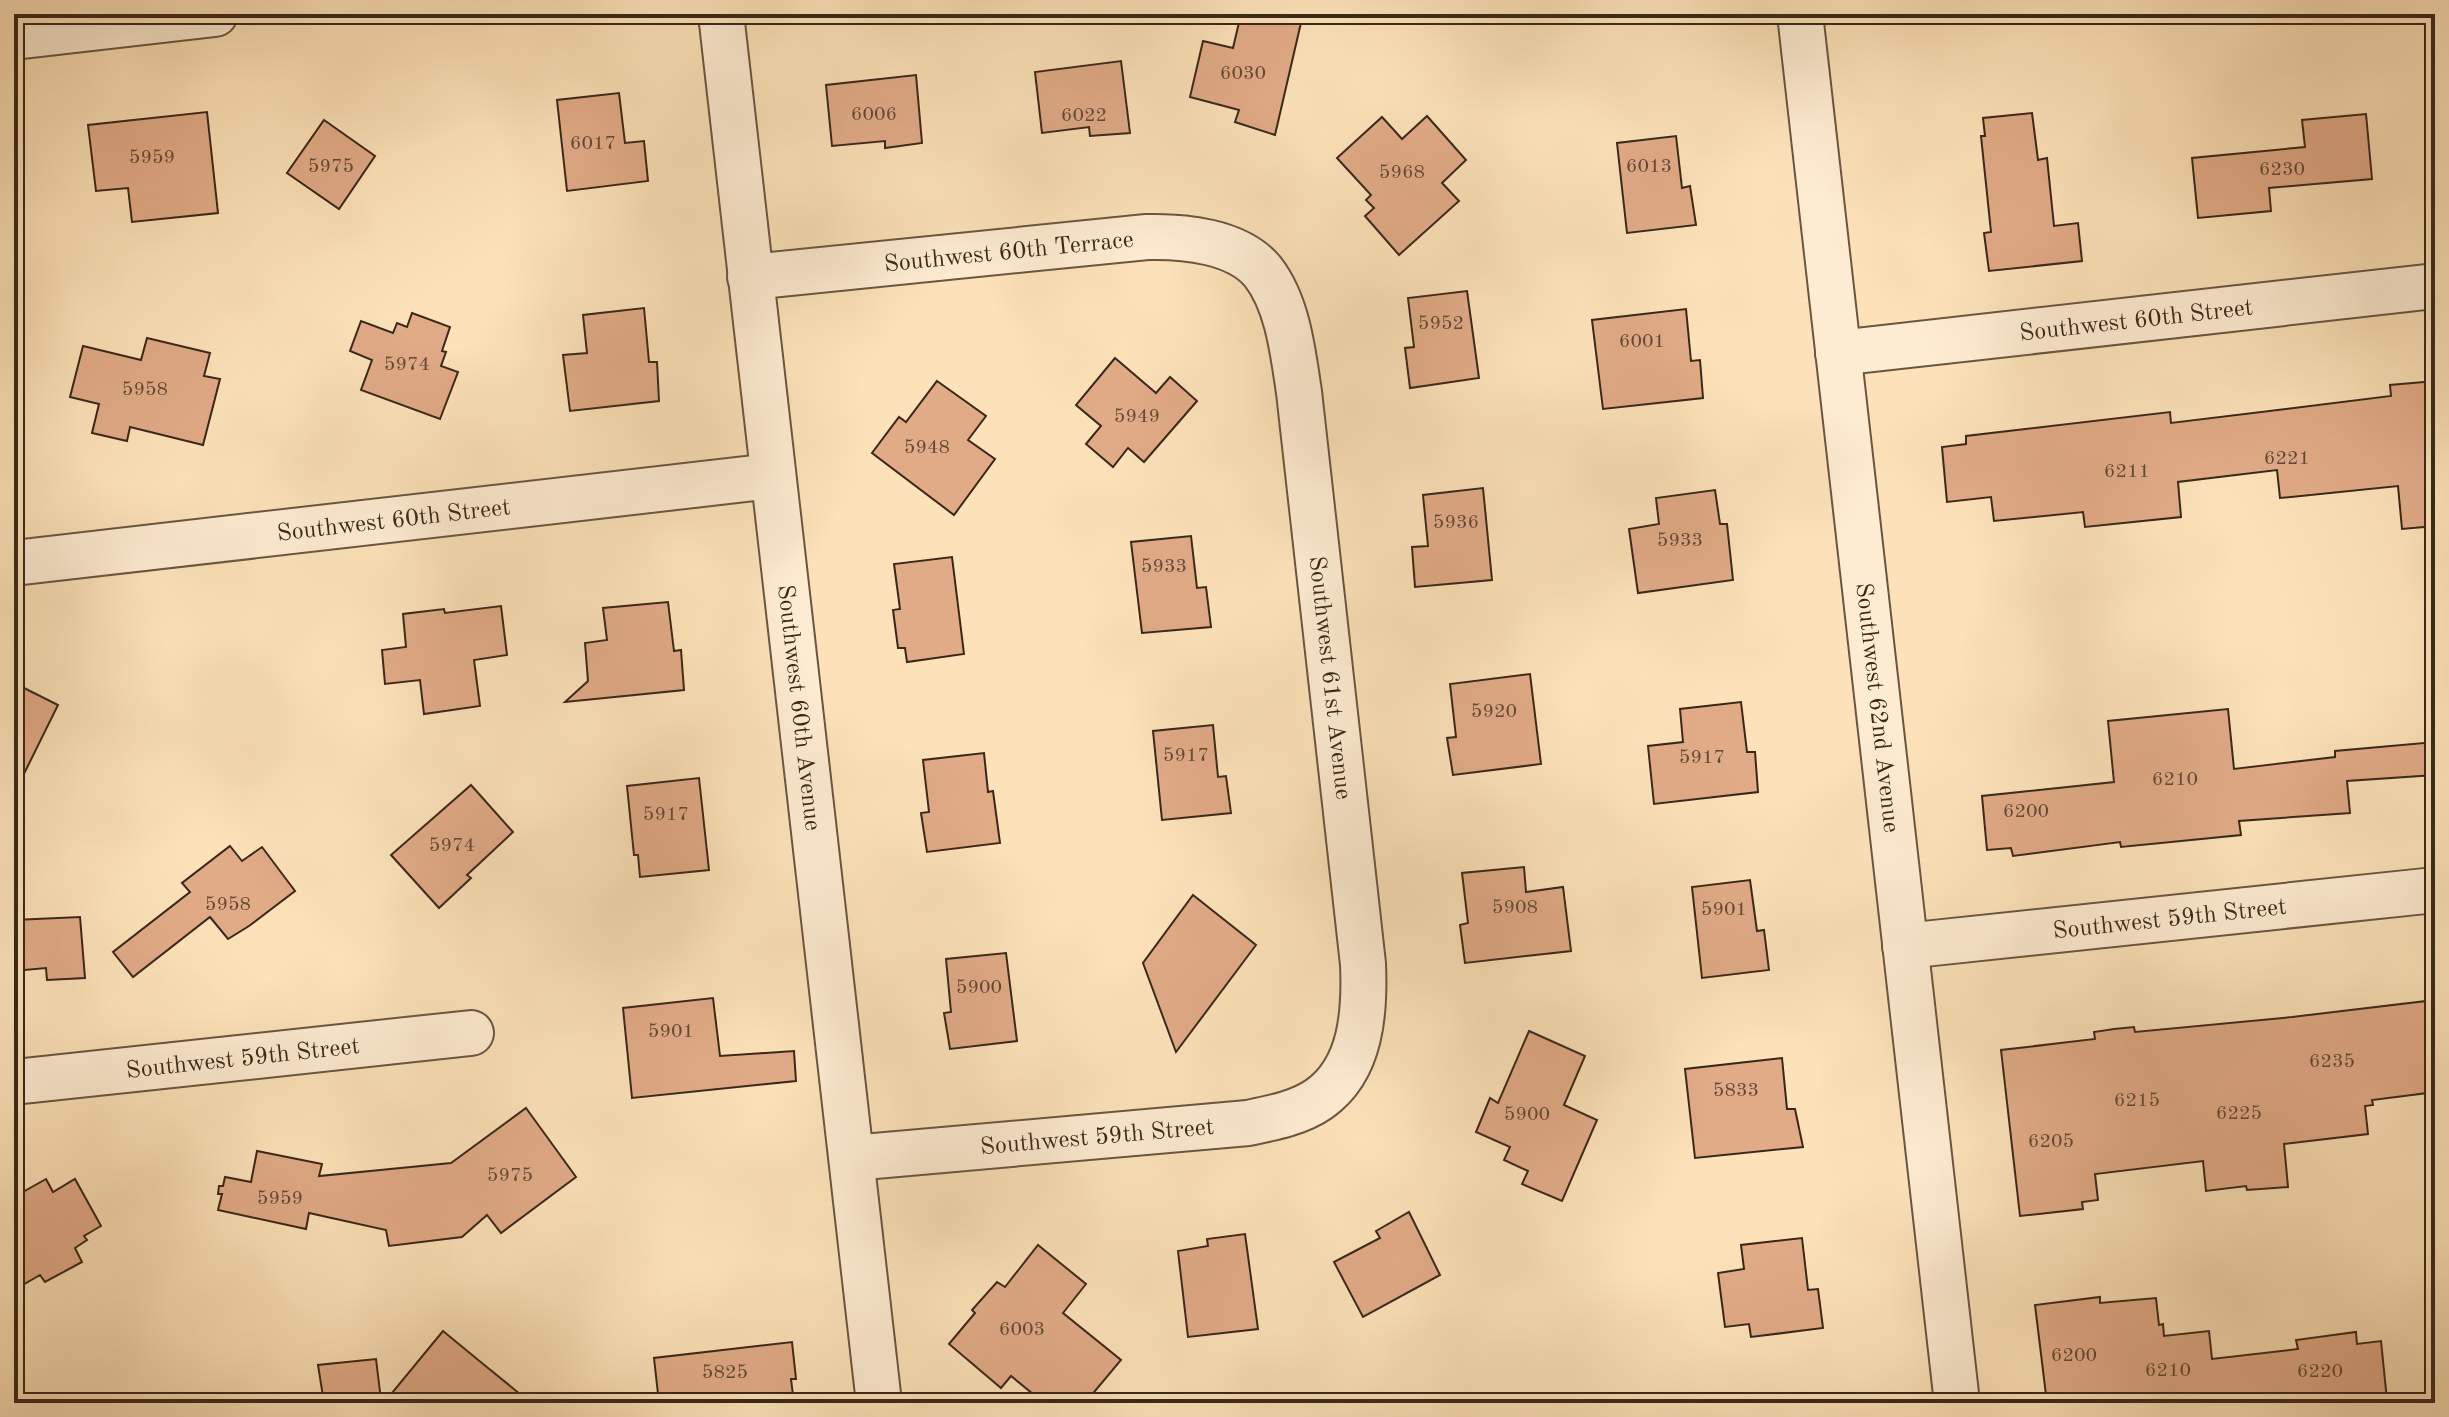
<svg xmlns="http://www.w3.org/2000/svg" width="2449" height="1417" font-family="'Old Standard TT',serif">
	<rect width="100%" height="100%" fill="#fde2b9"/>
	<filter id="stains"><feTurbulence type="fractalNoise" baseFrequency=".0025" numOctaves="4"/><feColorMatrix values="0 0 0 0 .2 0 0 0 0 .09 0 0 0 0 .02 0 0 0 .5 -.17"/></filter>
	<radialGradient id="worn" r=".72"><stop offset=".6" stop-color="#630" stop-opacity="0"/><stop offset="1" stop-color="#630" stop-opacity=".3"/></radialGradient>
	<g fill="#e2ab88" stroke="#392818" stroke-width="2">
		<path d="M1241 14H1303L1275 135 1235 122 1239 110 1190 97 1203 41 1233 48Z"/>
		<path d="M1121 61 1130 133 1090 136 1089 127 1042 133 1035 72Z"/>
		<path d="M916 75 922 143 885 148V141L832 146 826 85Z"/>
		<path d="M619 93 625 143 644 141 648 181 567 191 557 100Z"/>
		<path d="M207 112 218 213 132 222 128 188 96 191 88 125Z"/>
		<path d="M2032 113 2038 160 2047 158 2054 226 2078 223 2082 261 1989 271 1984 233 1991 232 1981 136H1985L1983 118Z"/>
		<path d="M2366 114 2372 179 2269 188 2271 211 2198 218 2192 158 2305 147 2302 120Z"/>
		<path d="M1427 116 1466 160 1442 183 1459 201 1399 255 1365 216 1374 208 1366 200 1371 195 1337 158 1382 117 1402 139Z"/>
		<path d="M324 120 375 156 339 209 287 173Z"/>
		<path d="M1676 136 1682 188 1690 186 1696 225 1627 233 1617 143Z"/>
		<path d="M1467 291 1479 378 1410 388 1405 348 1414 347 1408 298Z"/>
		<path d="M644 308 649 362H657L659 401 570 411 563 355 587 353 583 315Z"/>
		<path d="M1686 309 1691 361 1700 360 1703 398 1603 409 1592 320Z"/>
		<path d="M412 313 450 327 442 351 446 352 441 366 458 372 440 419 361 390 372 360 350 351 361 321 393 333 397 323 407 327Z"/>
		<path d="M147 338 210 353 204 376 220 379 203 445 130 427 127 441 92 433 99 404 70 397 83 346 141 360Z"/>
		<path d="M1115 358 1156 393 1170 377 1197 401 1144 462 1128 448 1113 467 1086 444 1101 426 1076 405Z"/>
		<path d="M937 381 986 416 968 440 995 459 954 515 872 453 899 417 906 422Z"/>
		<path d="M2435 381V526L2402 529 2398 486 2280 498 2277 470 2178 482 2181 517 2085 527 2083 512 1994 521 1991 497 1947 502 1942 447 1966 444V436L2170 412 2171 423 2391 396 2390 385Z"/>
		<path d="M1483 488 1492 580 1415 587 1412 547 1428 546 1423 495Z"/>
		<path d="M1715 490 1720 524H1727L1733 580 1638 593 1629 529 1659 524 1656 498Z"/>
		<path d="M1191 536 1197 588 1206 587 1211 627 1142 633 1131 542Z"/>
		<path d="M952 557 964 654 907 662 905 648H898L893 610 900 609 894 564Z"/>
		<path d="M668 602 674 651 681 650 684 690 565 702 588 681 585 643 607 640 603 608Z"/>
		<path d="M501 606 507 655 474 660 480 706 424 714 420 680 385 684 382 650 406 647 403 614 444 609 445 613Z"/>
		<path d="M1530 674 1541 764 1453 775 1447 738 1456 737 1450 684Z"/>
		<path d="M14 683 58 705 14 794Z"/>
		<path d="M1741 702 1747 752H1755L1758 792 1654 804 1648 746 1683 742 1680 709Z"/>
		<path d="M2228 709 2234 769 2335 757V751L2435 742V775L2347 781 2350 813 2239 821 2241 835 2121 847 2120 842 2013 856 2011 848 1987 850 1982 796 2114 782 2108 721Z"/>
		<path d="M1213 725 1218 777 1226 776 1231 813 1162 820 1153 731Z"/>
		<path d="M984 753 988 792 993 791 1000 843 927 852 921 813 929 812 923 760Z"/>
		<path d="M699 778 709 870 640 877 638 855H634L627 786Z"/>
		<path d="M471 785 513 832 467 875 471 878 439 908 391 855Z"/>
		<path d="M230 846 242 861 262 847 295 891 249 926 228 939 210 917 133 977 113 952 190 892 182 883Z"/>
		<path d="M1524 867 1526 892 1563 887 1571 951 1465 963 1460 925 1468 923 1462 873Z"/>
		<path d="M1750 880 1757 931 1764 930 1769 970 1702 978 1692 887Z"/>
		<path d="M1193 895 1256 945 1176 1052 1143 963Z"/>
		<path d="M80 917 85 978 47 980 46 968 14 971V920Z"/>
		<path d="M1006 953 1017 1041 950 1049 944 1013 951 1012 946 959Z"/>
		<path d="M713 998 720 1056 794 1051 796 1081 632 1098 623 1008Z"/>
		<path d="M2435 1000V1092L2372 1100 2373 1105 2365 1106 2368 1134 2284 1144 2288 1187 2247 1190 2246 1186 2206 1191 2203 1161 2095 1174 2098 1200 2082 1202 2083 1209 2020 1216 2001 1050 2095 1039 2094 1032 2114 1029 2134 1027 2135 1032 2292 1017Z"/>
		<path d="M1529 1031 1585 1056 1564 1105 1597 1120 1562 1201 1522 1184 1528 1171 1504 1160 1510 1147 1476 1132 1490 1098 1498 1103Z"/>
		<path d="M1782 1058 1787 1109H1795L1803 1147 1695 1158 1685 1069Z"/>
		<path d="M526 1108 576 1177 501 1233 487 1215 462 1237 389 1246 386 1230 309 1213 306 1229 218 1210 222 1194H218L219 1186H223L225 1177 251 1182 257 1151 322 1164 319 1176 451 1163Z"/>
		<path d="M46 1179 53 1192 75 1179 101 1226 84 1236 87 1240 75 1248 82 1262 45 1282 40 1275 14 1290V1197Z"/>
		<path d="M1409 1212 1440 1275 1363 1317 1334 1262 1380 1238 1376 1231Z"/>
		<path d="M1245 1234 1258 1329 1188 1337 1178 1251 1208 1246 1207 1239Z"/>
		<path d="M1802 1238 1808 1290 1818 1289 1823 1328 1751 1337 1749 1324 1725 1327 1718 1273 1744 1269 1741 1245Z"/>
		<path d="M1038 1245 1086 1284 1063 1313 1121 1360 1085 1403H1044L1011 1376 1001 1388 949 1344 975 1313 972 1310 997 1282 1005 1287Z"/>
		<path d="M2100 1297V1303L2156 1298 2159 1325 2163 1324 2164 1336 2209 1331 2212 1359 2298 1349 2296 1340 2356 1332 2357 1344 2381 1341 2387 1400 2365 1403H2047L2035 1305Z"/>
		<path d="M443 1331 477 1359 531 1403H430L420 1396 387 1399Z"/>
		<path d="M792 1342 796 1379H791L794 1403H659L654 1358Z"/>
		<path d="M376 1359 381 1400 324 1403 318 1365Z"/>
	</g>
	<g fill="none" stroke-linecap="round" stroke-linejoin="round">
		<defs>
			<g id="minor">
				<path id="s1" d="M721 14 879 1403"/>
				<path id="s2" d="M1800 14 1957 1403"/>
				<path d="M14 37 215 14"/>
				<path id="s3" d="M750 277 1147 237C1183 236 1238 241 1263 272 1288 304 1293 353 1299 392L1363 964C1365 1011 1362 1069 1319 1099 1299 1113 1272 1118 1248 1123L852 1158"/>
				<path id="s4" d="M1838 353 2435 286"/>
				<path id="s5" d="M14 563 772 476"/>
				<path id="s6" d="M1905 946 2435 890"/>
				<path id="s7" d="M14 1082 471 1033"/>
			</g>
		</defs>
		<use href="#minor" stroke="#6a5640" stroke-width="48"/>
		<use href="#minor" stroke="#feecd2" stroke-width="44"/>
	</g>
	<g text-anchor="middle" stroke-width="6" stroke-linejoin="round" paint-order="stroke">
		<g font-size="20" fill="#634934">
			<text x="1243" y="79">6030</text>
			<text x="874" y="120">6006</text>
			<text x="1084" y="121">6022</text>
			<text x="593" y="149">6017</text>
			<text x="152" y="163">5959</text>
			<text x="331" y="172">5975</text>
			<text x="1649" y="172">6013</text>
			<text x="2282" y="175">6230</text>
			<text x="1402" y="178">5968</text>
			<text x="1441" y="329">5952</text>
			<text x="1642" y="347">6001</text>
			<text x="407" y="370">5974</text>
			<text x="145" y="395">5958</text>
			<text x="1137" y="422">5949</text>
			<text x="927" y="453">5948</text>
			<text x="2287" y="464">6221</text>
			<text x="2127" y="477">6211</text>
			<text x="1456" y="528">5936</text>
			<text x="1680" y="546">5933</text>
			<text x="1164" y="572">5933</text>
			<text x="1494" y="717">5920</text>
			<text x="1186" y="761">5917</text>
			<text x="1702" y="763">5917</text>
			<text x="2175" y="785">6210</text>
			<text x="2026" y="817">6200</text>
			<text x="666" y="820">5917</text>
			<text x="452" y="851">5974</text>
			<text x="228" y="910">5958</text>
			<text x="1515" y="913">5908</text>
			<text x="1724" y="915">5901</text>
			<text x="979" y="993">5900</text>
			<text x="671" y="1037">5901</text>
			<text x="2332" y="1067">6235</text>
			<text x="1736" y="1096">5833</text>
			<text x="2137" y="1106">6215</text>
			<text x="2239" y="1119">6225</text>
			<text x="1527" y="1120">5900</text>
			<text x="2051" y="1147">6205</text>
			<text x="510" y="1181">5975</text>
			<text x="280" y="1204">5959</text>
			<text x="1022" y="1335">6003</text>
			<text x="2074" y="1361">6200</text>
			<text x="2168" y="1376">6210</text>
			<text x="2320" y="1377">6220</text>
			<text x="725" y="1378">5825</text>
		</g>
		<g font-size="24" fill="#392818" stroke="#feecd2">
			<text dy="8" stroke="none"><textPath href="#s3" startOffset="260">Southwest 60th Terrace</textPath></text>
			<text dy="8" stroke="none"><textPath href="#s4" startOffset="300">Southwest 60th Street</textPath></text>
			<text dy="8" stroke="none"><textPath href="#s5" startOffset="382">Southwest 60th Street</textPath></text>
			<text dy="8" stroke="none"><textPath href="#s3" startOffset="938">Southwest 61st Avenue</textPath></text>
			<text dy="8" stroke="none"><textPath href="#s1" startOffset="698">Southwest 60th Avenue</textPath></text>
			<text dy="8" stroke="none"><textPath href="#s2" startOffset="698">Southwest 62nd Avenue</textPath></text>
			<text dy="8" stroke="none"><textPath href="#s6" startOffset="266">Southwest 59th Street</textPath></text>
			<text dy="8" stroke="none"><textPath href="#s7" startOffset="230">Southwest 59th Street</textPath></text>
			<text transform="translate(1097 1136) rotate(-5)" y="8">Southwest 59th Street</text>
		</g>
	</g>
	<rect width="2449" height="1417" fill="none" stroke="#fde2b9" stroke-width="48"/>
	<rect x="16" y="16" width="2417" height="1385" fill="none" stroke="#392818" stroke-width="4"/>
	<rect x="24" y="24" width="2401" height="1369" fill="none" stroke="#392818" stroke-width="2"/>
	<rect width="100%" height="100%" filter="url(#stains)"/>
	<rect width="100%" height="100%" fill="url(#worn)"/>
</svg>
